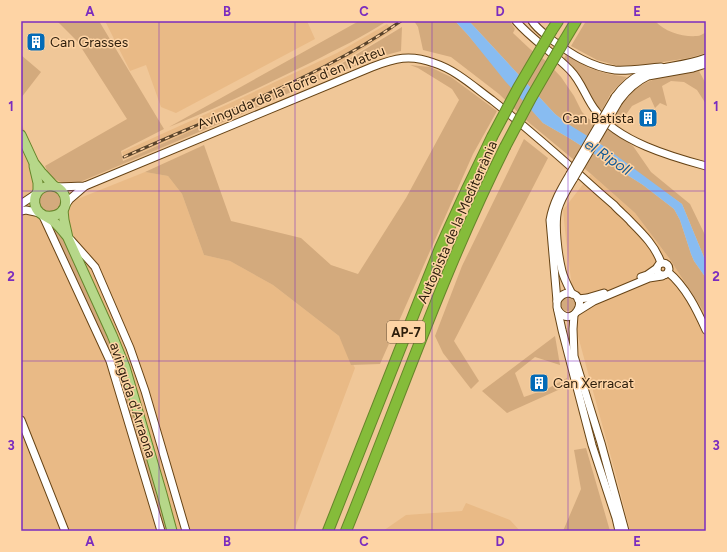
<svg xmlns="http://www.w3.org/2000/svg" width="727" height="552" font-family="Figtree,sans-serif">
	<rect width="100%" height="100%" fill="#f0c798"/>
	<g fill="#e9ba86">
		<path d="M105 21H307L315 39 176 113 161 107 146 65 130 71Z"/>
		<path d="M387 24 393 30 342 62 233 113 125 159 122 152 228 104 337 53Z"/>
		<path d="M21 123 42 168 52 179 66 182 75 200 145 172 168 176 182 194 204 255 230 261 273 285 339 336 355 368 294 531H21Z"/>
		<path d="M591 174 635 213 669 258 706 315V531H630L617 479 578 336 566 240 563 210Z"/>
		<path d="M466 503 510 520 520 531H383L406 515 462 511Z"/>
	</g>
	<g fill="#d3aa7d">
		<path d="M57 21H99L164 129 121 151 123 161 339 65 402 27 401 51 375 58 309 84 242 114 80 182 68 185 50 177 45 166 127 119 77 41Z"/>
		<path d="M359 21H387C363 37 337 49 312 62 265 85 218 108 169 127Z"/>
		<path d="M414 21H455L468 35 543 123 569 138 643 185 674 209 680 220 691 254 694 261 706 278V315L669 258 635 213 591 174 527 121 499 94 451 57 423 50 418 27Z"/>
		<path d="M469 21H510L515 29 513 33 530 49 546 61 561 77 574 96 582 112 589 119 609 130 633 146 651 172 690 204 706 237V262L682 204 568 124 555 114Z"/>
		<path d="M586 21H655C665 32 682 37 697 36 700 36 703 34 706 32V53L689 58 650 64 618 66 597 60 571 46Z"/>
		<path d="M21 55 41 72 21 98Z"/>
		<path d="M566 55 589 68 608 74 627 77 611 93 601 112 577 72 563 60Z"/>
		<path d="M410 65 430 67 451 77 497 111 473 154 380 364 351 365 339 336 273 285 230 261 204 255 182 194 168 176 145 172 204 145 231 221 301 238 331 265 358 274 406 198 459 100 452 89 418 68Z"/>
		<path d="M699 71 706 84V104L697 90 684 82 671 81 662 86 667 106 660 103 655 108 650 97 632 106 618 126 612 122C618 112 623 101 631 93 647 76 678 75 699 71Z"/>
		<path d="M524 139 548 158 454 341 479 381 471 389 443 353 435 336 462 266Z"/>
		<path d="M41 190 60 191 62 207C52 214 48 214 39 207L38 193Z"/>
		<path d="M47 220 62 234 118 355 169 531H163L99 329 80 287Z"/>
		<circle cx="568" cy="304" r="7"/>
		<path d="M555 336 560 365 535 357 515 373 524 397 547 389 567 378V386L507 413 482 391Z"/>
		<path d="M586 448 610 531H563L581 489 574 450Z"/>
	</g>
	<path fill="#88bcf1" d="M455 21H469L555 114 568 124 602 145 682 204 706 262V278L694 261 691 254 680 220 674 209 643 185 569 138 543 123 505 81 468 35Z"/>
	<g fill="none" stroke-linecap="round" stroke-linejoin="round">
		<defs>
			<g id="minor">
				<path d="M516 21C532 40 553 52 570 70 582 82 586 99 596 111 617 141 672 157 706 166"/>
				<path d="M532 21C537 29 545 34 552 40 571 54 591 67 615 70 630 71 646 68 661 67"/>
				<path d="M615 97C642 60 669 72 706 58"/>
				<path d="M619 101C627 90 635 82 648 76L693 68 706 64"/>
				<path d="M570 174C561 189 553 203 550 220L557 301V307L562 330 592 445 616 518 619 531"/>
				<path d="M57 187 85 186 372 67C395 58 410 54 434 63 456 70 474 87 492 100 522 124 551 149 580 175 591 185 602 195 614 205 619 211 626 216 631 222 643 234 656 247 661 263"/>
				<path d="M21 204 36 194"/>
				<path d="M65 206 70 199 85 186"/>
				<path d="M21 211 26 210 40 213"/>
				<path d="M42 214 110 361 161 531"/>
				<path d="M71 240 95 267 130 348 145 391 186 531"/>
				<circle cx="663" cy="269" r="6"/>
				<path d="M668 272C686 287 697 310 706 330"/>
				<path d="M641 277 647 275 657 268"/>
				<path d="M572 294C568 286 564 279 562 271 558 255 554 224 558 209 561 198 568 188 574 178"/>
				<path d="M578 299 587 298 604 293"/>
				<path d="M557 301C560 296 563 293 569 293 592 296 572 331 558 310"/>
				<path d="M578 311 594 301 649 278 662 276"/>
				<path d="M574 315 573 329 574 356 601 443 625 531"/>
				<path d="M21 420 65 531"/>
			</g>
			<g id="major">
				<path d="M21 135 34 163 41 172 54 186"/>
				<path d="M34 166 38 183V191"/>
				<path d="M63 210 64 220 68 238 112 335 125 367 162 494 172 531"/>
				<path d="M46 216C73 219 70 185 50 186 45 186 39 189 37 193 33 199 34 208 40 213 44 216 49 218 53 221 58 225 62 230 66 235"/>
			</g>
			<g id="highway">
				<path d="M552 30 558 21"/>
				<path d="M564 41 576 21"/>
				<path d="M328 531 440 248 467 189 492 137"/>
				<path d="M346 531C398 403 443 271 505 147"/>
			</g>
		</defs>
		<use href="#minor" stroke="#664315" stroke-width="9"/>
		<use href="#major" stroke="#66852a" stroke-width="11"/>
		<use href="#highway" stroke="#66852a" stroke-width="12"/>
		<use href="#minor" stroke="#fff" stroke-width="7"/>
		<use href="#major" stroke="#b6d789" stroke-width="9"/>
		<use href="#highway" stroke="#85bc3a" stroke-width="10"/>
		<defs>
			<path id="rail" d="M124 157C164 139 205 122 245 104 299 80 352 55 401 21"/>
		</defs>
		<use href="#rail" stroke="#58432b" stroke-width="3"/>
		<use href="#rail" stroke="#fed4a5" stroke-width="1.5" stroke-dasharray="4.5" stroke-linecap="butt"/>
		<defs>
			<g id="minor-bridge">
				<path d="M570 174 615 97"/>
				<path d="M574 178 619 101"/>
			</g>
			<g id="highway-bridge">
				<path d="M492 137 518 88 552 30"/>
				<path d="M505 147 531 98 564 41"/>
			</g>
		</defs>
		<use href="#minor-bridge" stroke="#664315" stroke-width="9" stroke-linecap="butt"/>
		<use href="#highway-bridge" stroke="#66852a" stroke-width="12" stroke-linecap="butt"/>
		<use href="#minor-bridge" stroke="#fff" stroke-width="7"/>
		<use href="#highway-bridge" stroke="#85bc3a" stroke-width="10"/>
	</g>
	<path fill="none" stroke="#7b2cbf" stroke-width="1" stroke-opacity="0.55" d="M159 21V531M295 21V531M432 21V531M568 21V531M21 191H706M21 361H706"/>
	<defs>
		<symbol id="building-square" viewBox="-11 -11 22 22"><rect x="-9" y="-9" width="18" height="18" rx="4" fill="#036bb7" stroke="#fed4a5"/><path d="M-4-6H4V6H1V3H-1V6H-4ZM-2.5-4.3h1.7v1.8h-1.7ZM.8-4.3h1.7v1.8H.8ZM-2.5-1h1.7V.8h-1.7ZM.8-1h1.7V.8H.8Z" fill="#fff"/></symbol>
	</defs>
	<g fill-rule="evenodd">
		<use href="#building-square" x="25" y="31" width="22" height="22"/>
		<use href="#building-square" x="637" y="107" width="22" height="22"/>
		<use href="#building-square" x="528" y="372" width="22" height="22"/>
	</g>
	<g text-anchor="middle" stroke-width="3" stroke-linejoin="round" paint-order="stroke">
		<rect fill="#fed4a5" stroke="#6c553a" stroke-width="1" x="387" y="321" width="38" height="22" rx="3"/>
		<g font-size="13" font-weight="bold" fill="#2d1e0c">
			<text x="406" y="337">AP-7</text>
		</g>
		<g font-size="14" fill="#2d1e0c" stroke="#fed4a5" text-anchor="start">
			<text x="50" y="47">Can Grasses</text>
			<text x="634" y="123" text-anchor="end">Can Batista</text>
			<text x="553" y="388">Can Xerracat</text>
		</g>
		<g font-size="14" fill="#2d1e0c" stroke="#fed4a5">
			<text transform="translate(291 87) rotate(-22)" y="5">Avinguda de la Torre d'en Mateu</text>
			<text transform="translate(457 222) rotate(-66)" y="5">Autopista de la Mediterrània</text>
			<text transform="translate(133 400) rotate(72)" y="5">avinguda d'Arraona</text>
		</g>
		<g font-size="15" font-style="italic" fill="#135a96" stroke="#fed4a5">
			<text transform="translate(608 157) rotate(34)" y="5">el Ripoll</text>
		</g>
	</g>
	<rect width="727" height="552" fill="none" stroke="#fed4a5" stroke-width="44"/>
	<rect x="22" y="22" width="683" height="508" fill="none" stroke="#7b2cbf" stroke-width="1.5"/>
	<g font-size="13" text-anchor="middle" font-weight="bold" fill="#7b2cbf">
		<text x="90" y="16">A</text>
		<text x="227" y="16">B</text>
		<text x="364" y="16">C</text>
		<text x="500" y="16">D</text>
		<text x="637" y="16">E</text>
		<text x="11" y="111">1</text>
		<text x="716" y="111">1</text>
		<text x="11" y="281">2</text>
		<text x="716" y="281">2</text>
		<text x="11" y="450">3</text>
		<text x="716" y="450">3</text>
		<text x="90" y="546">A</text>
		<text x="227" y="546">B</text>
		<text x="364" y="546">C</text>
		<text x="500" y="546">D</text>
		<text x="637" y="546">E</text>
	</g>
</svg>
